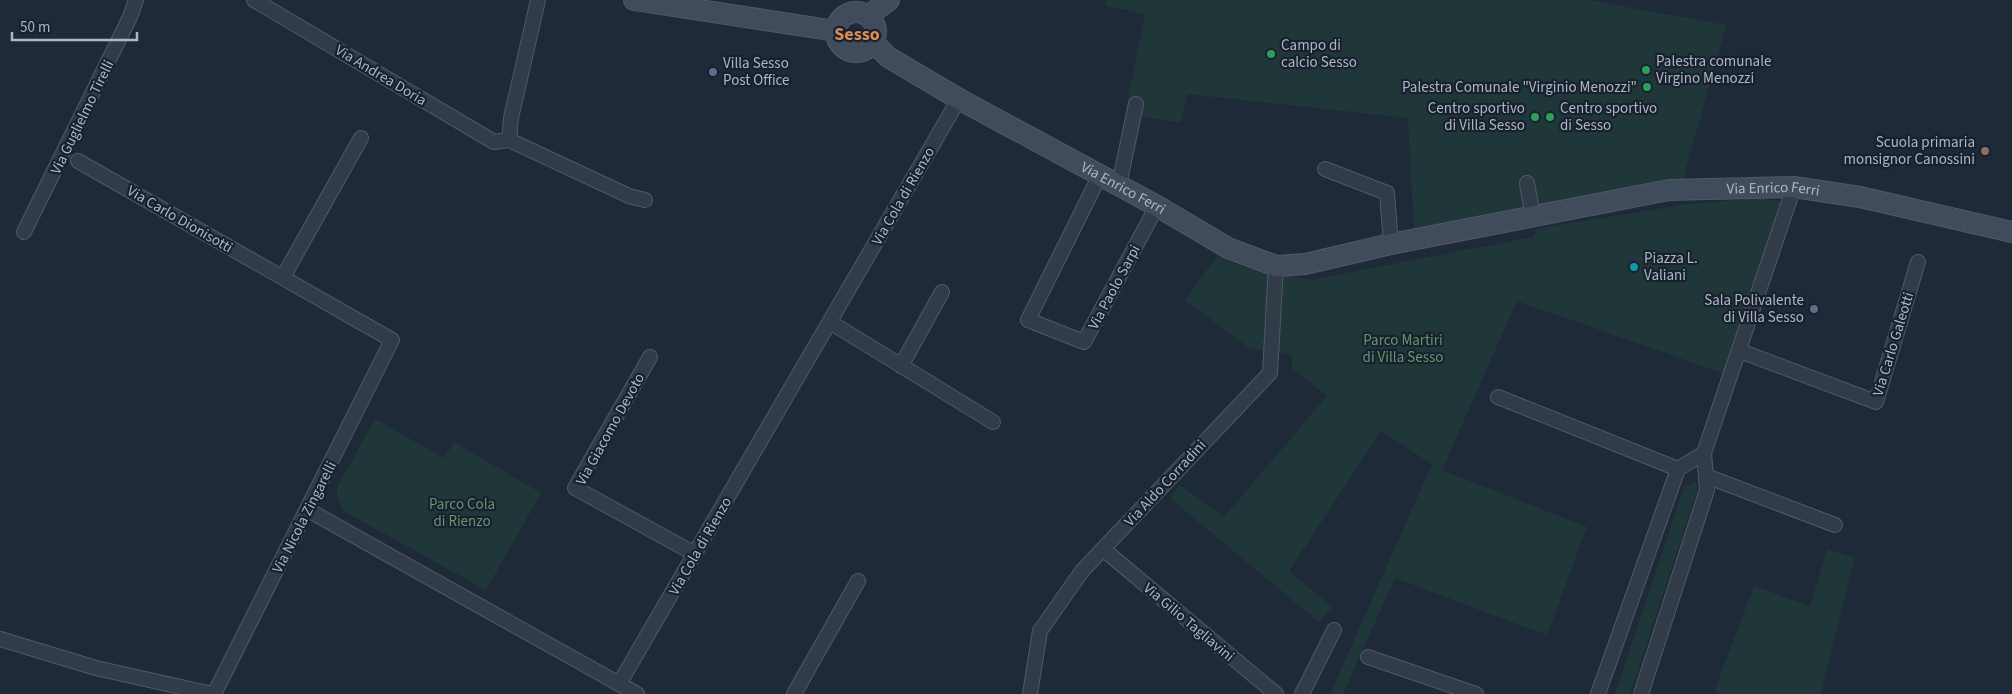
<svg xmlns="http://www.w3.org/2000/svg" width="2012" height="694" font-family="'Source Sans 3',sans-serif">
	<rect width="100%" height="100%" fill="#1e2a38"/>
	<g fill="#203739">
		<path d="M1107 0H1587L1726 25 1682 183 1414 234 1408 118 1187 94 1181 123 1125 114 1145 14 1106 6Z"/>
		<path d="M1758 198 1789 203 1731 376 1517 301 1442 470 1587 527 1547 635 1395 578 1343 694H1330L1432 464 1381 431 1289 571 1332 607 1319 622 1170 498 1180 485 1224 517 1327 396 1292 368V354L1249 348 1185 300 1217 256 1241 266 1310 280 1533 237 1536 229 1681 205Z"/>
		<path d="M375 419 444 458 454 442 541 493 486 590 344 511C338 502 335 496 338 486Z"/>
		<path d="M1696 481 1697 491 1630 694H1615L1684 487Z"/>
		<path d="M1827 549 1855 558 1821 694H1719L1714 692 1754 586 1810 606Z"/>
	</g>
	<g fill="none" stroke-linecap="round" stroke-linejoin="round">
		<defs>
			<g id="street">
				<path d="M254 0 494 142 509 140"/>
				<path d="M538 0 511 118 509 140 629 196 645 200"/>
				<path d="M78 161 392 340 214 694"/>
				<path d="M1325 169 1387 193 1391 244"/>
				<path d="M1100 175 1028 320 1084 342 1157 206"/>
				<path d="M1527 183 1533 217"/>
				<path d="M1119 185 1136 104"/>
				<path d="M24 232 130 17 136 0"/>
				<path d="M283 277 361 138"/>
				<path d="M830 322 993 422"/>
				<path d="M1740 351 1876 402 1918 262"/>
				<path d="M650 357 575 488 695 554"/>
				<path d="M901 366 942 292"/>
				<path d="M1498 397 1678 469"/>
				<path d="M1706 476 1835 525"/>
				<path d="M308 510 637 694"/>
				<path d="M1103 549 1276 694"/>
				<path d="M0 639 96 668 212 694"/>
				<path d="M1368 657 1476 694"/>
				<path d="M619 684 959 99"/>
				<path d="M794 694 858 581"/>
				<path d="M1030 694 1040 631 1082 571 1270 373 1276 266"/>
				<path d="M1302 694 1334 630"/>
				<path d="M1598 694 1678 469 1704 453 1794 187"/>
				<path d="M1641 694 1707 490 1704 453"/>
			</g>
			<g id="secondary">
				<path d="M634 0 836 31"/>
				<circle cx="856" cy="32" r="20"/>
				<path d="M868 16 889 0"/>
				<path id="s1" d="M874 43 888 57 959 99 1157 206 1228 248 1276 266 1305 264 1391 244 1669 190 1794 187 1860 197 2012 232"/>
			</g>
		</defs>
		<use href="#street" stroke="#505967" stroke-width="16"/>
		<use href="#secondary" stroke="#505967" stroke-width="22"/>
		<use href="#street" stroke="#323c49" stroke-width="14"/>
		<use href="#secondary" stroke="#404b5c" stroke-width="20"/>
	</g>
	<g fill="#2e9e5b" stroke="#18212d" stroke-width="2">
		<circle cx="1271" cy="54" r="5"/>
		<circle cx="1646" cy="70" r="5"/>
		<circle cx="1647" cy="87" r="5"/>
		<circle cx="1535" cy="117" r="5"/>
		<circle cx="1550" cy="117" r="5"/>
	</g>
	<g fill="#5c6f8a" stroke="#18212d" stroke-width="2">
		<circle cx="713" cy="72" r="5"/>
		<circle cx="1814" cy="309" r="5"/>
	</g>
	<circle fill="#8d6e63" stroke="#18212d" stroke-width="2" cx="1985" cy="151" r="5"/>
	<circle fill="#0f9aa8" stroke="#18212d" stroke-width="2" cx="1634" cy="267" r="5"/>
	<g text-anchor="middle" stroke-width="4.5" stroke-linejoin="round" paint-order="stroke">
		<g font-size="15" fill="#acb6c6" stroke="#18212d" text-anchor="start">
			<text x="1281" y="50">Campo di<tspan x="1281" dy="17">calcio Sesso</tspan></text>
			<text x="1656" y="66">Palestra comunale<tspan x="1656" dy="17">Virgino Menozzi</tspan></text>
			<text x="723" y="68">Villa Sesso<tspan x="723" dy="17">Post Office</tspan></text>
			<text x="1637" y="92" text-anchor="end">Palestra Comunale "Virginio Menozzi"</text>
			<text x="1525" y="113" text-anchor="end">Centro sportivo<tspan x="1525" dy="17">di Villa Sesso</tspan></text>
			<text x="1560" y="113">Centro sportivo<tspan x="1560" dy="17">di Sesso</tspan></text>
			<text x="1975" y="147" text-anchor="end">Scuola primaria<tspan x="1975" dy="17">monsignor Canossini</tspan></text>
			<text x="1644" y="263">Piazza L.<tspan x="1644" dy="17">Valiani</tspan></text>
			<text x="1804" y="305" text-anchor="end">Sala Polivalente<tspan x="1804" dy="17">di Villa Sesso</tspan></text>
		</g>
		<g font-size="15" fill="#acb6c6" stroke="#18212d">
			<text transform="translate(381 75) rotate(31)" y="5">Via Andrea Doria</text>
			<text transform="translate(82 117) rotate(-64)" y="5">Via Guglielmo Tirelli</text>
			<text dy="5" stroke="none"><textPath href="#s1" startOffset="289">Via Enrico Ferri</textPath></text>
			<text dy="5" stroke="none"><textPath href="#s1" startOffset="966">Via Enrico Ferri</textPath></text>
			<text transform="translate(903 196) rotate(-60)" y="5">Via Cola di Rienzo</text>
			<text transform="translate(180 219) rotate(30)" y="5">Via Carlo Dionisotti</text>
			<text transform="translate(1114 287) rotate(-62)" y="5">Via Paolo Sarpi</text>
			<text transform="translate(1893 344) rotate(-73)" y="5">Via Carlo Galeotti</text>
			<text transform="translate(610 429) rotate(-61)" y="5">Via Giacomo Devoto</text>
			<text transform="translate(1165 483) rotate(-47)" y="5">Via Aldo Corradini</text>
			<text transform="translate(304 517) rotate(-63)" y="5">Via Nicola Zingarelli</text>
			<text transform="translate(700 546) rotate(-60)" y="5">Via Cola di Rienzo</text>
			<text transform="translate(1189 622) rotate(40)" y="5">Via Gilio Tagliavini</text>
		</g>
		<g font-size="15" fill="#62976e" stroke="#18212d">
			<text x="1403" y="345">Parco Martiri<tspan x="1403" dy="17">di Villa Sesso</tspan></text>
			<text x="462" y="509">Parco Cola<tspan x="462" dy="17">di Rienzo</tspan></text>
		</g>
		<g font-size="18" font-weight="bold" fill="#da8d53" stroke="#18212d">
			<text x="857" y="40">Sesso</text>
		</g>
	</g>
	<path d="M12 32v8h125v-8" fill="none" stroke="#acb6c6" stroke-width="2.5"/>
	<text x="20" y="32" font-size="15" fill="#acb6c6" stroke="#18212d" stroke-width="4" paint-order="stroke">50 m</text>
</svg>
